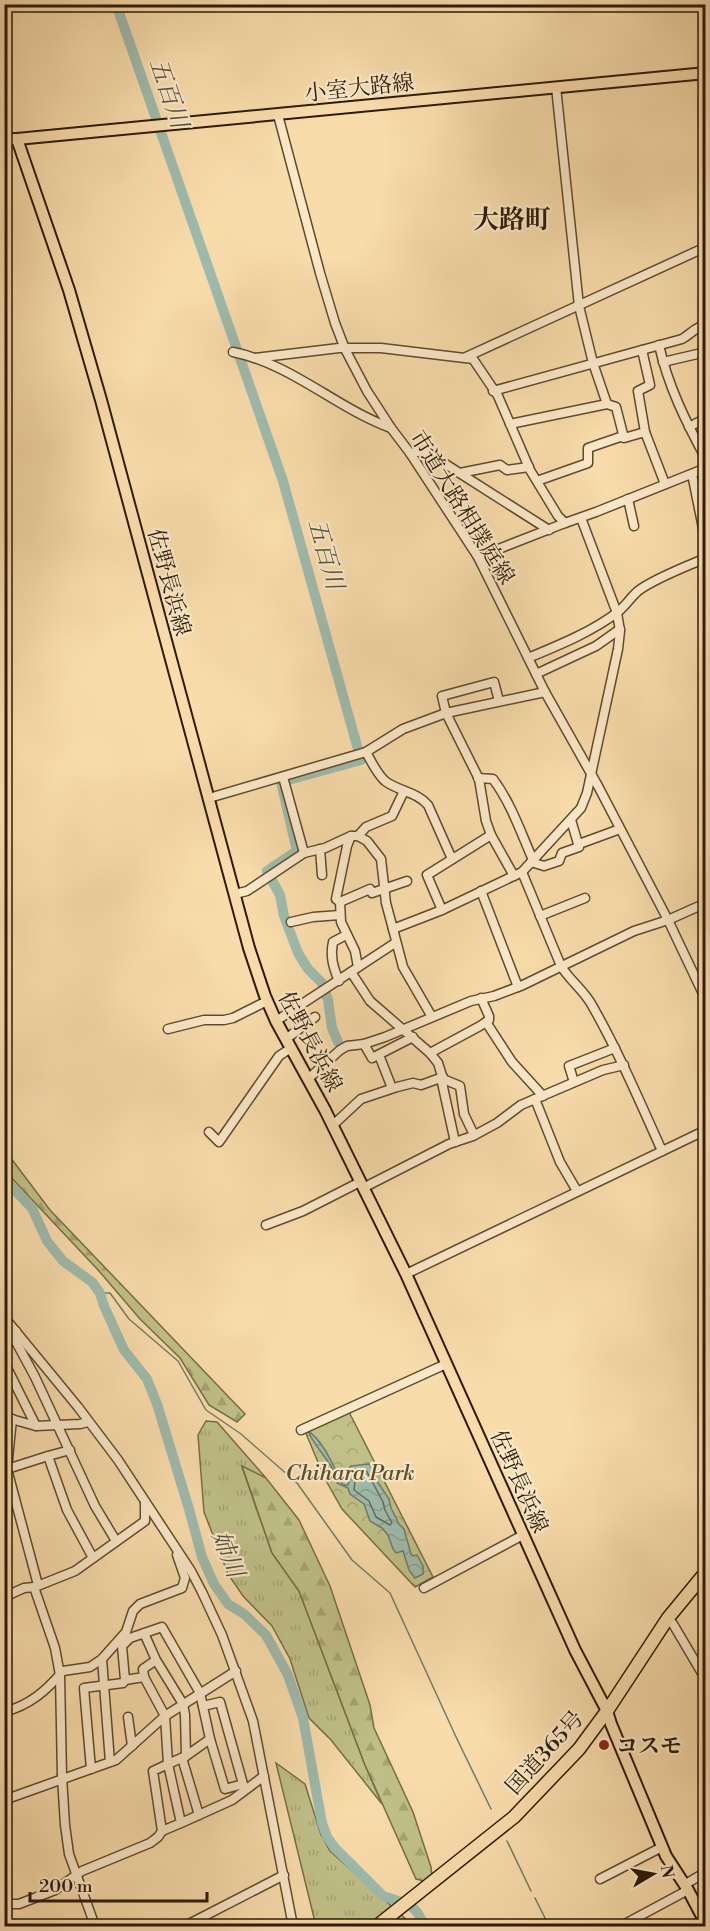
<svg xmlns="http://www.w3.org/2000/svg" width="710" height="1931" font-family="'Libre Bodoni','Noto Serif JP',serif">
	<defs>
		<pattern id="grass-tufts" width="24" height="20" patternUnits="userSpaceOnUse" patternTransform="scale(1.5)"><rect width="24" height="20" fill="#c0c088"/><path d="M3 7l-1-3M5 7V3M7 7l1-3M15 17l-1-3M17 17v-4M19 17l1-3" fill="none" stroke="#a5a474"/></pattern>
		<pattern id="forest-firs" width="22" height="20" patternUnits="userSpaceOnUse" patternTransform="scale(1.5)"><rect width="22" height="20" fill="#c0c088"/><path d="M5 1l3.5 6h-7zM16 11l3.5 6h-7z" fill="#a5a474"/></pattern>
		<pattern id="park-crowns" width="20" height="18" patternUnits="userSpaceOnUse" patternTransform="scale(1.5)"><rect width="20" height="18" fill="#c0c088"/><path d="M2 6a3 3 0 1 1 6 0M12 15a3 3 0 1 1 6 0" fill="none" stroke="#a5a474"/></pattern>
		<pattern id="water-waves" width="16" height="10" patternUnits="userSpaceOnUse" patternTransform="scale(1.5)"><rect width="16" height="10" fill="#9ebbad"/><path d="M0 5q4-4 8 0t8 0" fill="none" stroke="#88a093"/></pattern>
	</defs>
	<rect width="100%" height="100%" fill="#f9dcac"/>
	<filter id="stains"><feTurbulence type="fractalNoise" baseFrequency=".00333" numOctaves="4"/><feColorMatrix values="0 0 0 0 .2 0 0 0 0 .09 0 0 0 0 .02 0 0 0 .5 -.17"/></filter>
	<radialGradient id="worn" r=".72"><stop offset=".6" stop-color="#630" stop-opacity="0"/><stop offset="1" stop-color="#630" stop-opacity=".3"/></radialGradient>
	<g fill="url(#grass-tufts)" stroke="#766e45" stroke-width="1.5">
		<path d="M206 1421 217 1422 266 1478 242 1467 272 1553 299 1591 365 1765 382 1804 331 1740 309 1718 290 1659 272 1626 243 1596 228 1574 204 1512 198 1435Z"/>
		<path d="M276 1763 305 1784 321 1835 330 1851 407 1920 411 1926H316Z"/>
	</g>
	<g fill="url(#forest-firs)" stroke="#766e45" stroke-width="1.5">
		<path d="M4 1149 50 1210 245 1414 237 1422 209 1405 180 1358 140 1319 99 1271 5 1171Z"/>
		<path d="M242 1466 266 1478 299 1520 330 1586 370 1705 374 1728 413 1812 431 1867 432 1876 424 1881 416 1879 365 1765 299 1591 272 1553Z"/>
	</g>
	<path fill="url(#park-crowns)" stroke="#766e45" stroke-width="1.5" d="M348 1410 433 1577 415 1587 342 1509 325 1479 305 1431Z"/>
	<path fill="url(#water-waves)" stroke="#707b69" stroke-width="1.5" d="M308 1431C324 1441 335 1470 343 1485H348L349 1482 347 1481 345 1472 351 1466 369 1464 375 1471 377 1481 389 1499 391 1508 399 1524 404 1529 411 1554 413 1556 417 1555 423 1566V1574L415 1578 409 1570 403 1551 396 1553 393 1549 388 1535 382 1528 370 1521 364 1504 350 1494 348 1488 337 1483C337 1467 314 1447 308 1431Z"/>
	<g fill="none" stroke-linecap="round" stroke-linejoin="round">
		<path stroke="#656b58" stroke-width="1.5" d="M360 1470H366L383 1502 385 1510 392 1523 390 1525 376 1517 369 1501 354 1490 355 1481 352 1474 354 1471Z"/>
		<g stroke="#707b69" stroke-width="1.5">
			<path d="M100 1293H110L129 1319 178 1361 206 1410 241 1434 297 1483 352 1560 390 1593 457 1739 491 1809"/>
			<path d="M507 1841 531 1891"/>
			<path d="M535 1898 549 1926"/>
		</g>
		<g stroke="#9ebbad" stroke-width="10">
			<path d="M116 4 283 481 361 760 281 782 297 851 267 871 280 895 284 916 298 953 308 969 322 983 328 1000 332 1028 338 1042"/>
			<path d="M4 1179 32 1208 47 1241 63 1261 92 1282 100 1293 104 1306 124 1350 147 1379 157 1404 189 1509 202 1557 214 1584 228 1604 244 1614 266 1635 288 1675 303 1718 322 1823 327 1837 335 1848 383 1896 410 1905 417 1912 425 1926"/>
		</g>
		<defs>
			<g id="minor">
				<path d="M556 87 579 306 593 363 607 404"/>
				<path d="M278 115 320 273 335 323 345 349 367 391 391 428 410 453 478 557 545 692 598 786 668 920 706 1000"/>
				<path d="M659 345C668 386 686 422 706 459"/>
				<path d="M642 350 650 385 638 391 645 432"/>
				<path d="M233 352C292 364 336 408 391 428"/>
				<path d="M466 357 706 247"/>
				<path d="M255 358 339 348H381L473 359 498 396 530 470 558 516 565 523"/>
				<path d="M663 362 706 352"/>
				<path d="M493 391 682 339C691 334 695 327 706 325"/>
				<path d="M510 424 607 404 616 407 624 438 645 432 665 484"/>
				<path d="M689 427 706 418"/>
				<path d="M410 453 425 451 549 530"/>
				<path d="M460 473 500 465 507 470 529 467"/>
				<path d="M692 474 706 543"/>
				<path d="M537 481 588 463V448L623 436"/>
				<path d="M628 499 634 526"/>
				<path d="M478 557 565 523 596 512 706 468"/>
				<path d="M528 658C557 646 594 631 619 611 626 605 631 597 638 591 653 579 687 566 706 558"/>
				<path d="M536 674 596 646 620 629"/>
				<path d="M499 701 494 682 442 696 446 713 479 779 486 821 491 835 514 876"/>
				<path d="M366 752C371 761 377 774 385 781 398 791 417 792 428 805L452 859"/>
				<path d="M283 777 304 853"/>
				<path d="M478 778 493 779C511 803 521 833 533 860"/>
				<path d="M209 798 366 752 403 729 446 713 545 692"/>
				<path d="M351 836 347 846 336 899 340 902 341 922 355 951 358 967"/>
				<path d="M358 836 366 827 392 816 404 791"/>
				<path d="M579 844 620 829"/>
				<path d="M320 849 322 875"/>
				<path d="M531 862 544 866 559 861 562 853 579 847 571 820"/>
				<path d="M522 872 561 966C570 981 585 991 593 1007 619 1053 640 1102 662 1151"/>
				<path d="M481 891 518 987"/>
				<path d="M235 894 247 891 304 853 325 848 351 836H358L367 841 381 859 386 903 393 929"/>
				<path d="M340 902 370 889 372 893 407 881"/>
				<path d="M442 910 427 875 491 835"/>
				<path d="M540 916 585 898"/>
				<path d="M291 922 313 917 340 915"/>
				<path d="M351 972 370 1001 430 1053 438 1063 443 1079 460 1086 464 1114 474 1135"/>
				<path d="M339 981C333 967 330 956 333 942L346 935"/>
				<path d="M432 1017 403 967 393 929 442 910 522 872 581 808 587 793 618 649 620 631 617 613 581 518"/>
				<path d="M276 1021 395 943"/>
				<path d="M486 1022 512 1062 543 1096"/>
				<path d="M168 1029 204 1020H224L233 1018 267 1001"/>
				<path d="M286 1039 315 1017"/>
				<path d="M364 1044 372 1058 413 1037"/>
				<path d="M430 1053 480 1026 489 1020V1016L481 998"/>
				<path d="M379 1055 392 1088"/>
				<path d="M441 1078 455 1142"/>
				<path d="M308 1079 340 1050 347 1046 364 1044 385 1037 471 1001 494 996 523 985 634 931 668 920 706 903"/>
				<path d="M574 1082 569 1066 615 1048"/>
				<path d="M535 1099 603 1070 624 1065"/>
				<path d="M332 1126 361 1099 397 1087 413 1083 421 1085 443 1077"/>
				<path d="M209 1132 219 1142 279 1056 291 1048"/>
				<path d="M363 1188 449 1144 473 1136 497 1123 521 1105 535 1099 560 1162 577 1191"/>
				<path d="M266 1225 303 1211 360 1182"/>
				<path d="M406 1274 706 1130"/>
				<path d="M4 1317 78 1407 118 1460 191 1571 202 1592 222 1635 253 1721 293 1926"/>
				<path d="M16 1331 14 1338 35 1377 95 1506 116 1541"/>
				<path d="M4 1362 36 1426 80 1424 88 1422"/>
				<path d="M4 1417 36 1426"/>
				<path d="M12 1419 7 1469 38 1585"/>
				<path d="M301 1430 446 1364"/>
				<path d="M70 1450 48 1456 67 1510 93 1558"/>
				<path d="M4 1470 48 1456"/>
				<path d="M35 1587 75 1571 145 1521V1502"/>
				<path d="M424 1588 523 1535"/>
				<path d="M4 1597 24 1588 34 1587 55 1648 60 1675 62 1777 65 1825 69 1854 95 1926"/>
				<path d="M668 1618 673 1624 706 1680"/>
				<path d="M144 1633 156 1660 143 1669 144 1677 125 1680 122 1646 130 1638 162 1627 200 1693 210 1739 186 1756 185 1715 183 1704 156 1660"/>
				<path d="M102 1659 110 1762"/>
				<path d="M144 1677 165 1716 168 1764 186 1756"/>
				<path d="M203 1706 220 1702 243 1784 225 1789 210 1739"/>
				<path d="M4 1712C30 1705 46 1691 63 1671L90 1667 102 1659 126 1632 133 1611 140 1604 182 1588 185 1578 177 1555"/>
				<path d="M128 1717 132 1746"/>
				<path d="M182 1758 199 1815"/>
				<path d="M91 1769 84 1688 123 1683 125 1680"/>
				<path d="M4 1800 116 1760 165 1716 236 1671"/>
				<path d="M181 1823 162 1831 153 1771 168 1764 181 1823 232 1800 264 1776"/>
				<path d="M600 1879 662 1847"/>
				<path d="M684 1885 706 1872"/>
				<path d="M4 1904H19L55 1890 82 1871 150 1843 158 1837 162 1831"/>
				<path d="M185 1926 284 1875"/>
				<path d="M621 1926 688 1890"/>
			</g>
			<g id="major">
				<path d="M4 139H17L69 290 101 400 249 948 265 996 276 1021 325 1110 406 1274 575 1650 607 1711 611 1724 666 1856 688 1890 706 1924"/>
				<path d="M17 139 706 73"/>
			</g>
			<path id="highway" d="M377 1926 514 1817 579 1749 607 1711 668 1618 706 1572"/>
		</defs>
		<use href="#minor" stroke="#5f4b2c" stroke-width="11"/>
		<use href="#major" stroke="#2c1b02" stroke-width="14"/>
		<use href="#highway" stroke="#2c1b02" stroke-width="15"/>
		<use href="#minor" stroke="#fbe8c9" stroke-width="8"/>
		<use href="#major" stroke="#f9dcac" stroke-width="10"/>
		<use href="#highway" stroke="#f9dcac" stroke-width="12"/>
	</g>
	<circle fill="#8f2418" stroke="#fbe8c9" stroke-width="2" cx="604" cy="1745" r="6"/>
	<g text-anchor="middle" stroke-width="4.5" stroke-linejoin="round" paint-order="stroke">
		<g font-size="22" fill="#2c1b02" stroke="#fbe8c9">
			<text transform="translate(359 87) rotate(-6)" y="8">小室大路線</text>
			<text transform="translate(463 507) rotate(58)" y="8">市道大路相撲庭線</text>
			<text transform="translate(170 582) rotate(75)" y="8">佐野長浜線</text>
			<text transform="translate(311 1041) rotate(62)" y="8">佐野長浜線</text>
			<text transform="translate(520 1481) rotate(66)" y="8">佐野長浜線</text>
			<text transform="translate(544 1752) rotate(-48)" y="8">国道365号</text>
		</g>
		<g font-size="22" font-style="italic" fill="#584d2a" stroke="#fbe8c9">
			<text x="350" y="1480">Chihara Park</text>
		</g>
		<g font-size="22" font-weight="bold" fill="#2c1b02" stroke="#fbe8c9" text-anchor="start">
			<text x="616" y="1753">コスモ</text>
		</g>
		<g font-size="24" font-style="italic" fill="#54533e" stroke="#fbe8c9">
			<text transform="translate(169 93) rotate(71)" y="8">五百川</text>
			<text transform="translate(326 554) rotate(74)" y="8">五百川</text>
			<text transform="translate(228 1554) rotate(68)" y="8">姉川</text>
		</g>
		<g font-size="26" font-weight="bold" fill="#2c1b02" stroke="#fbe8c9">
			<text x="512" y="228">大路町</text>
		</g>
	</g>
	<rect width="710" height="1931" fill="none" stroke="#f9dcac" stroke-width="24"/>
	<rect x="6" y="6" width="698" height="1919" fill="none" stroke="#2c1b02" stroke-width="3"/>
	<rect x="12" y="12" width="686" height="1907" fill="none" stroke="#2c1b02" stroke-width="1.5"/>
	<g transform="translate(653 1874) rotate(80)" stroke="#fbe8c9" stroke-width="4.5" paint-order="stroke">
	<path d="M0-4.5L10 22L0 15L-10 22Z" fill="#2c1b02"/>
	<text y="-9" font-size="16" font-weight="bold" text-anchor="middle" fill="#2c1b02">N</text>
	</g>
	<path d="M30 1892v9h177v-9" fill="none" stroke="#2c1b02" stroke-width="3"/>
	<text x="39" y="1892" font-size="18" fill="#2c1b02" stroke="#fbe8c9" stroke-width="4.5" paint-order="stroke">200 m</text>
	<rect width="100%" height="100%" filter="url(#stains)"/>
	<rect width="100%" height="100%" fill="url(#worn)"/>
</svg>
